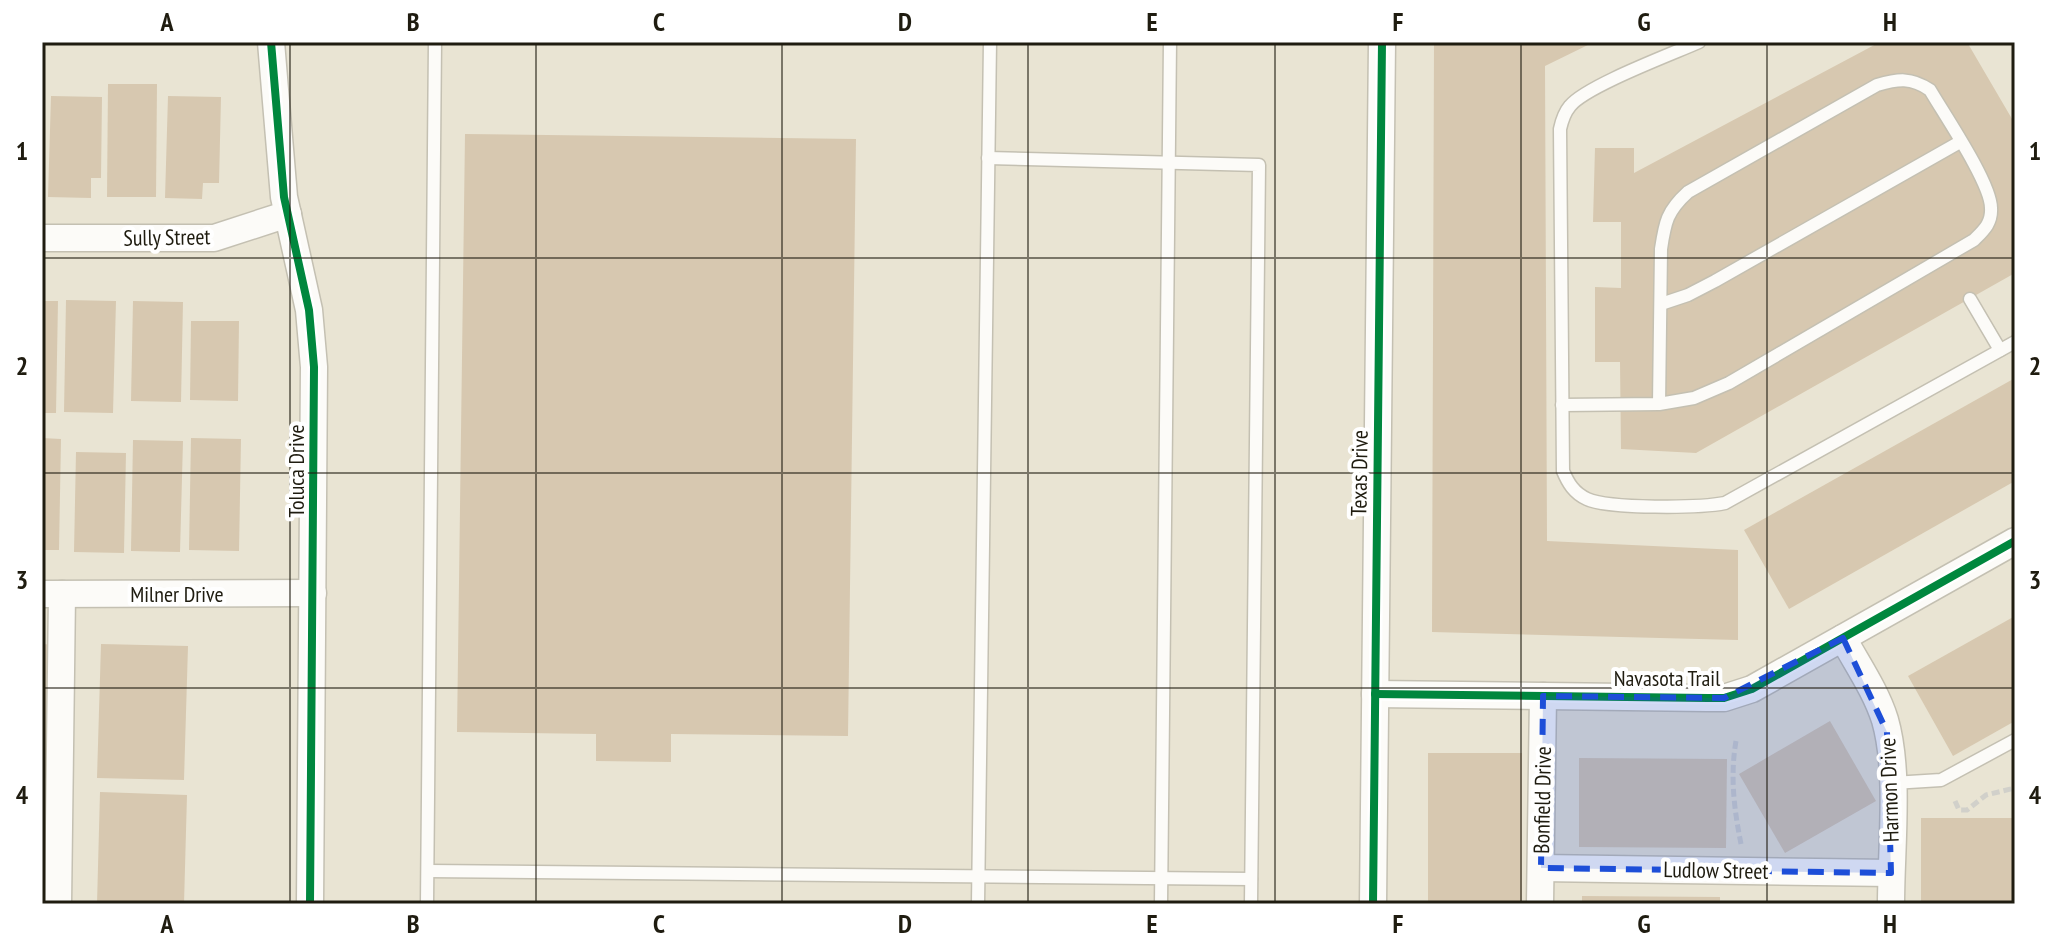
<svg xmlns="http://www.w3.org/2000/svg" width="2057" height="946" font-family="'PT Sans Narrow',sans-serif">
	<rect width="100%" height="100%" fill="#e9e4d3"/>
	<g fill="#d7c8b0">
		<path d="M1434 42H1594L1545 66 1547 541 1738 550V640L1432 632Z"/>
		<path d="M1880 42H1967L2015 124V273L1696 453 1621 449 1620 362H1595V287L1621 288V222H1593L1595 148H1634V173Z"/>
		<path d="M108 84H157L156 197H107Z"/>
		<path d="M51 96 102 97 101 178H91V198L48 197Z"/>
		<path d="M168 96 221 97 219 183H203L202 199 165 198Z"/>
		<path d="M465 134 856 139 848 736 671 734V762L596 761V734L457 732Z"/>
		<path d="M66 300 116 301 113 413 64 412Z"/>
		<path d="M42 301H58L56 413H42Z"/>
		<path d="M133 301 183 302 181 402 131 401Z"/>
		<path d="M191 321H239L238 401 190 400Z"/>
		<path d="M2015 378V481L1789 609 1744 530Z"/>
		<path d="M42 438 61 439 59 550H42Z"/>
		<path d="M191 438 241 439 239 551 189 550Z"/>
		<path d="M133 440 183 441 180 552 131 551Z"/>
		<path d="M76 452 126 453 124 553 74 552Z"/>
		<path d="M2015 616V721L1953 756 1908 676Z"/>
		<path d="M42 644 56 645 53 778H42Z"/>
		<path d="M101 644 188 646 184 780 97 778Z"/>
		<path d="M1830 721 1876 801 1785 853 1739 774Z"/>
		<rect x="1428" y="753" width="94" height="151"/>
		<path d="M1579 758 1727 759 1726 848 1579 847Z"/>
		<path d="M42 791H55L52 904H42Z"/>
		<path d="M100 792 187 795 184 904H97Z"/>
		<rect x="1921" y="818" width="94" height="86"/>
		<path d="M1582 896 1720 897V904H1582Z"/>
	</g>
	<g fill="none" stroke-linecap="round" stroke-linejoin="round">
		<defs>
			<g id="lane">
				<path d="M1699 42C1672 54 1586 86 1570 106 1564 113 1562 120 1560 129L1563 471C1568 483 1574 493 1587 499 1609 509 1700 508 1725 503L2015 342"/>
				<path d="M988 158 1259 165 1251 904"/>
				<path d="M1970 299 2000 350"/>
				<path d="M1661 304 1688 295 1715 281 1960 142"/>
				<path d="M1562 405 1659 404 1694 398 1729 383 1974 240C1984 230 1992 223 1991 208 1991 183 1944 114 1930 90 1911 77 1898 79 1877 85L1688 192C1667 211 1665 222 1661 249L1659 404"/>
				<path d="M1893 783 1941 780 2015 740"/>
				<path d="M428 871 1251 879"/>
				<path d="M427 904 435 42"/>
				<path d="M978 904 990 42"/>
				<path d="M1161 904 1170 42"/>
			</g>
			<g id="street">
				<path d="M271 42 284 197 309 310 314 367 310 904"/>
				<path d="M42 238H214L288 214"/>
				<path d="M42 594 313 593"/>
				<path d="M1843 638C1857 664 1876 691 1885 720 1900 772 1891 849 1891 904"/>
				<path d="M1375 694 1708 698H1724L1752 689 2015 541"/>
				<path d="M1541 868 1891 873"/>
				<path d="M58 904 62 594"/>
				<path d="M1373 904 1382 42"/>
				<path d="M1540 904 1543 696"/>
			</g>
		</defs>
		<use href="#lane" stroke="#c4c0b2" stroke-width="15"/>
		<use href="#street" stroke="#c4c0b2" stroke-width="29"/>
		<g stroke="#d1d0ca" stroke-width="5" stroke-dasharray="8 4" stroke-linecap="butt">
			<path d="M1736 741C1730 776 1734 809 1741 844"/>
			<path d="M1955 801 1959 810H1967L1986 795 2015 788"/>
		</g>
		<use href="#lane" stroke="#fcfbf8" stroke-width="12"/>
		<use href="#street" stroke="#fcfbf8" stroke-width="26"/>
		<defs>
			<g id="cycleway">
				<path d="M271 42 284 197 309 310 314 367 310 904"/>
				<path d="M1375 694 1708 698H1724L1752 689 2015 541"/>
				<path d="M1373 904 1382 42"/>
			</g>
		</defs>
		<use href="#cycleway" stroke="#fff" stroke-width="13"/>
		<use href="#cycleway" stroke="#00873e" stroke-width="8"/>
	</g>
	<path fill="#1d4ed8" fill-opacity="0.2" stroke="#1d4ed8" stroke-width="6" stroke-dasharray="16 10" stroke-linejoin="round" d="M1843 638 1887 732 1891 873 1541 868 1543 696 1724 698Z"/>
	<path fill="none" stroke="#1f1c10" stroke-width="2" stroke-opacity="0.55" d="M290 42V904M536 42V904M782 42V904M1028 42V904M1275 42V904M1521 42V904M1767 42V904M42 258H2015M42 473H2015M42 688H2015"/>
	<g text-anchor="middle" stroke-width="8" stroke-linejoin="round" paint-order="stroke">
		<g font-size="22" fill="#1f1c10" stroke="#fff">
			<text transform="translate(167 237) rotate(-1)" y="8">Sully Street</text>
			<text transform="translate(296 471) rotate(-90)" y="8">Toluca Drive</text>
			<text transform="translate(1359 473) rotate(-89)" y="8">Texas Drive</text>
			<text x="177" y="602">Milner Drive</text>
			<text x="1667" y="686">Navasota Trail</text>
			<text transform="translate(1889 790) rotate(-92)" y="8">Harmon Drive</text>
			<text transform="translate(1542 800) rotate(-89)" y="8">Bonfield Drive</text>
			<text transform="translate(1716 870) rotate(1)" y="8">Ludlow Street</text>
		</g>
	</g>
	<rect width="2057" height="946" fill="none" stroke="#ffffff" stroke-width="88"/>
	<rect x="44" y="44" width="1969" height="858" fill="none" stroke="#1f1c10" stroke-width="3"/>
	<g font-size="26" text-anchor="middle" font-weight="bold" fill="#1f1c10">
		<text x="167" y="31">A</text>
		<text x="413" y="31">B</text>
		<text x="659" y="31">C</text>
		<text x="905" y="31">D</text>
		<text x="1152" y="31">E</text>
		<text x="1398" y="31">F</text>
		<text x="1644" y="31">G</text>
		<text x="1890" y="31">H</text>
		<text x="22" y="160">1</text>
		<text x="2035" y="160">1</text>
		<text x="22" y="375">2</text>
		<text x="2035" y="375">2</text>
		<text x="22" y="589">3</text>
		<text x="2035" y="589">3</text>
		<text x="22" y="804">4</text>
		<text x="2035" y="804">4</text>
		<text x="167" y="933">A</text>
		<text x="413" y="933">B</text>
		<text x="659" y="933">C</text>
		<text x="905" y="933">D</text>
		<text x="1152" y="933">E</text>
		<text x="1398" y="933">F</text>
		<text x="1644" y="933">G</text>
		<text x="1890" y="933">H</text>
	</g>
</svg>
